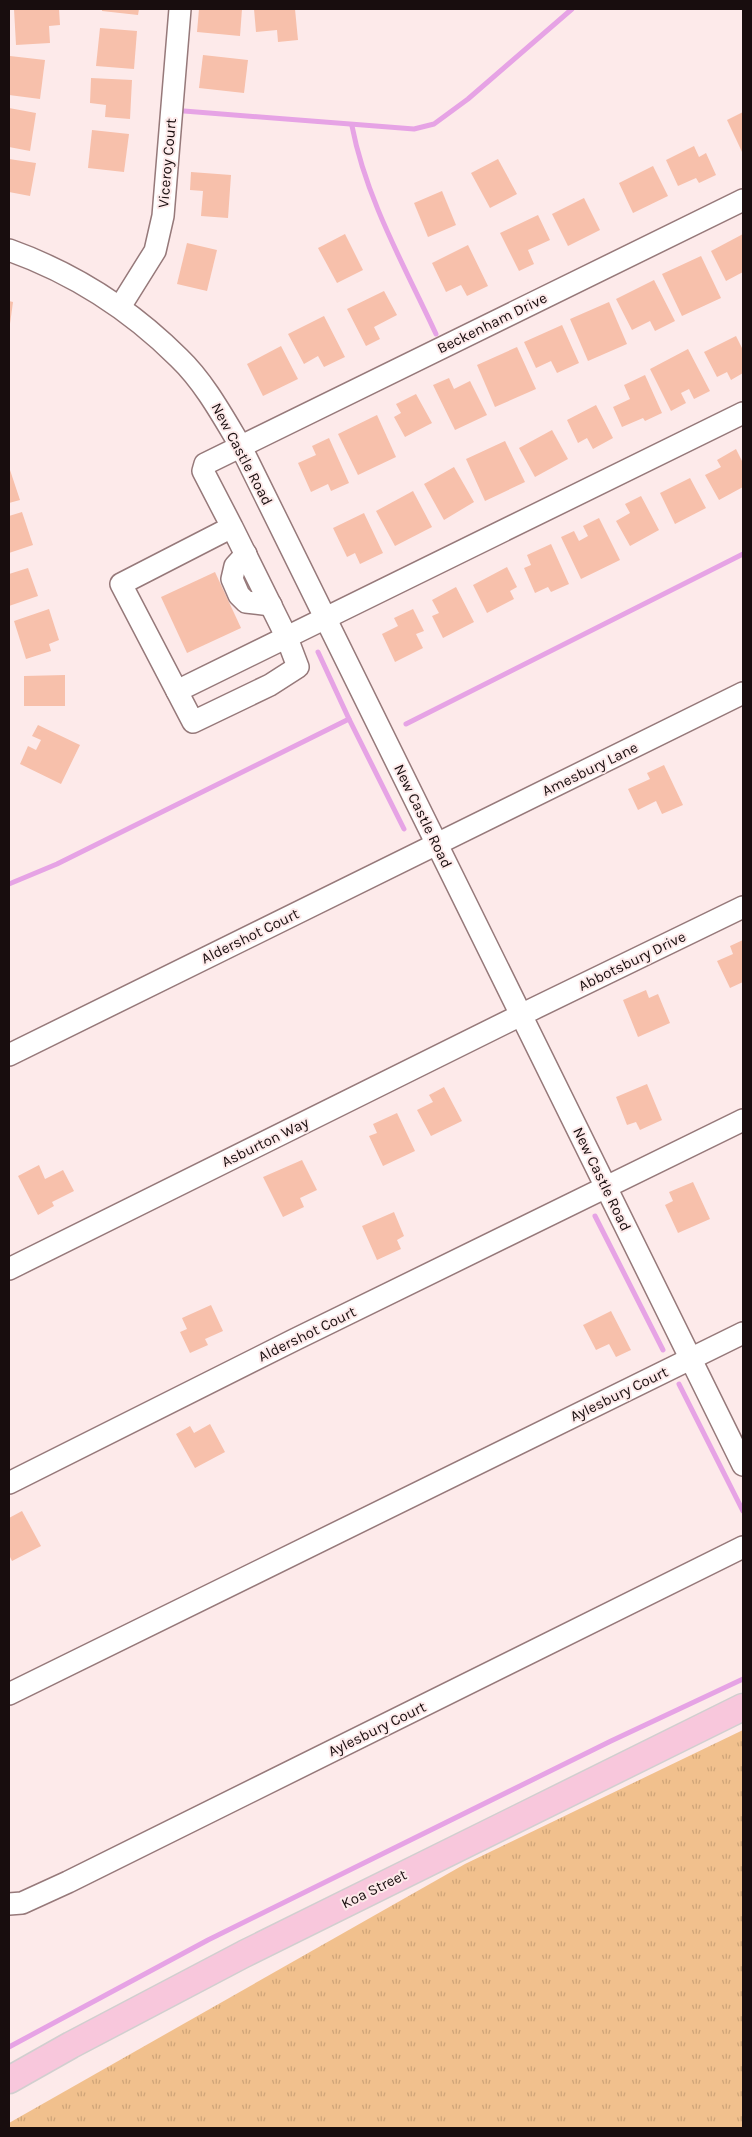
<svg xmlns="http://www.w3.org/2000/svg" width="752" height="2137" font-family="Karla,sans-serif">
	<defs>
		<pattern id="grass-tufts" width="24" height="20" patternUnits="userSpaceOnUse" patternTransform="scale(1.25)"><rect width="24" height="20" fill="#f1c08d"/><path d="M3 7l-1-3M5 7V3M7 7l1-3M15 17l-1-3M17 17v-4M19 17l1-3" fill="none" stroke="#cea478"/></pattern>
	</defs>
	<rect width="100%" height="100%" fill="#fdeaea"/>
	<path fill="url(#grass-tufts)" d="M743 1730V2128H9V2123L465 1864Z"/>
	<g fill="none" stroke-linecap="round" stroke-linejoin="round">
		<g stroke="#e6a3e5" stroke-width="5">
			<path d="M184 111 414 129 434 124 468 99 572 9"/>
			<path d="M352 126C366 199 405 267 436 334"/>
			<path d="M318 652 349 719 404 829"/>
			<path d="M406 724 743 554"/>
			<path d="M9 884 57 864 349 719"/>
			<path d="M595 1216 663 1350"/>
			<path d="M679 1384 743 1511"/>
			<path d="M9 2047 208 1940 611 1741 743 1679"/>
		</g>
	</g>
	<g fill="#f7c0ab">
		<path d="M14 9H59L60 25 49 26 50 43 16 45Z"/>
		<path d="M102 9H139L138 15 102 11Z"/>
		<path d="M199 9H242L240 36 197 32Z"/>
		<path d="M254 9H295L298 40 278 42 277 30 256 32Z"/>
		<path d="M100 28 137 31 134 69 96 66Z"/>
		<path d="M203 55 248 60 244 93 199 88Z"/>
		<path d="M10 56 45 60 40 99 9 95Z"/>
		<path d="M91 78 132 80 130 119 105 117 106 105 90 103Z"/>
		<path d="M9 108 36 113 30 151 9 147Z"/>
		<path d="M743 112V154L727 120Z"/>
		<path d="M92 130 129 134 124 172 88 168Z"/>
		<path d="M694 146 699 157 706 153 716 175 699 183 696 178 678 186 666 160Z"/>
		<path d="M9 159 36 163 30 196 9 192Z"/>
		<path d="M498 159 517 194 490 208 471 173Z"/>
		<path d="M653 166 668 196 633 213 619 183Z"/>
		<path d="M191 172 231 175 228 218 201 216 203 191 190 190Z"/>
		<path d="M442 191 456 225 428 237 414 203Z"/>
		<path d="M584 198 600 230 568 246 552 214Z"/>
		<path d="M538 215 550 240 528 250 534 264 519 271 500 233Z"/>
		<path d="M345 234 363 270 337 283 318 248Z"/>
		<path d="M743 234V272L726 281 711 251Z"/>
		<path d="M187 243 217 250 207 291 177 284Z"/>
		<path d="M468 245 488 286 467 296 461 285 446 292 432 263Z"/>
		<path d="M701 256 721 298 682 316 662 274Z"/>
		<path d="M654 280 675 321 655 331 650 321 632 330 616 299Z"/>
		<path d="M384 291 397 315 374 327 380 339 366 346 347 309Z"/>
		<path d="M9 301 13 302 10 324H9Z"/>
		<path d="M609 302 627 344 588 361 570 319Z"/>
		<path d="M324 316 345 357 324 367 318 356 304 364 288 334Z"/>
		<path d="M562 325 579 363 557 373 551 361 536 368 524 342Z"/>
		<path d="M736 336 743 350V373L731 380 727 372 717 377 704 352Z"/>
		<path d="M281 346 298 379 263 396 247 364Z"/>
		<path d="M517 347 536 389 495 407 477 365Z"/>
		<path d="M688 349 710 391 694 399 689 389 681 393 686 403 671 411 650 369Z"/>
		<path d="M645 375 662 413 645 421 643 418 622 427 613 407 630 399 624 385Z"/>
		<path d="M449 378 454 389 470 381 487 415 455 430 433 385Z"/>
		<path d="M416 394 432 423 405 437 394 417 401 413 396 404Z"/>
		<path d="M596 405 613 438 593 449 587 438 578 443 567 420Z"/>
		<path d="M377 415 396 457 358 475 338 434Z"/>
		<path d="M552 430 568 459 535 477 519 448Z"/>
		<path d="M329 438 349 483 331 491 328 484 311 492 298 463 316 455 312 446Z"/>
		<path d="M505 441 525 482 485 501 466 459Z"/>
		<path d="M736 449 743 463 742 474 743 487 719 500 705 475 721 467 717 460Z"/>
		<path d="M9 467 20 500 9 503Z"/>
		<path d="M454 467 474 502 444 520 424 484Z"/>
		<path d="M690 478 706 508 675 524 660 493Z"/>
		<path d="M413 491 432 527 395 546 376 511Z"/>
		<path d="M641 496 659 530 630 546 616 521 630 513 625 504Z"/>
		<path d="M22 512 33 545 9 553V516Z"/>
		<path d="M364 513 383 553 360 564 355 553 347 557 333 528Z"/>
		<path d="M599 518 620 560 581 579 561 537 574 531 579 541 588 536 583 526Z"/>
		<path d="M551 544 569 584 551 592 548 587 535 593 524 568 531 565 527 555Z"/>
		<path d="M507 567 517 587 510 591 514 599 487 613 473 585Z"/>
		<path d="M28 568 38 596 9 606V574Z"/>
		<path d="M215 572 241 628 187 653 161 597Z"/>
		<path d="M456 587 474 622 443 638 432 616 439 613 432 600Z"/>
		<path d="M49 609 59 640 49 644 51 651 26 659 14 621Z"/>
		<path d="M413 609 424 631 416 634 423 648 395 662 382 634 398 626 394 618Z"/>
		<path d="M65 675V706H24V676Z"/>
		<path d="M38 725 80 745 61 784 20 764 28 746 36 750 41 740 32 736Z"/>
		<path d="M664 765 683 805 662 814 656 801 638 810 628 789 650 779 647 773Z"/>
		<path d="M743 940V982L730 988 717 961 733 954 730 946Z"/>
		<path d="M646 990 649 998 658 994 670 1023 638 1037 623 1000Z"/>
		<path d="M647 1084 662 1120 640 1130 636 1122 627 1125 616 1097Z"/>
		<path d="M444 1087 462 1121 431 1136 417 1110 433 1102 429 1095Z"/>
		<path d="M397 1113 415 1151 383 1166 369 1136 377 1133 373 1124Z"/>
		<path d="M302 1160 317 1190 300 1198 304 1207 283 1217 263 1177Z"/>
		<path d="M39 1165 45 1179 63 1170 74 1191 52 1202 54 1206 38 1215 18 1176Z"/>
		<path d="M693 1182 710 1219 678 1233 665 1205 673 1201 669 1192Z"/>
		<path d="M394 1212 404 1236 397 1240 401 1249 377 1260 362 1226Z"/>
		<path d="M211 1305 223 1331 205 1339 208 1345 190 1353 180 1332 187 1329 182 1318Z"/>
		<path d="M611 1311 631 1350 616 1357 609 1344 596 1350 583 1325Z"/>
		<path d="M210 1424 225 1452 195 1468 176 1434 190 1426 194 1433Z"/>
		<path d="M22 1511 41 1546 12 1561 9 1555V1518Z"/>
	</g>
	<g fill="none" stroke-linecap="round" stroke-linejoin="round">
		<defs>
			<g id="minor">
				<path d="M9 250C73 273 131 310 179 358 204 382 222 415 240 445L743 1465"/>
				<path d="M120 307 155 251 163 216 180 9"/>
				<path d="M232 527 287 638 298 667 270 685 193 722 121 584 232 527 203 471 205 464 743 200"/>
				<path d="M246 554 235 566 232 579 239 595 246 602 271 605"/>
				<path d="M177 691 743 413"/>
				<path d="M9 1055 743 693"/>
				<path d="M9 1269 533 1009 743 907"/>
				<path d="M9 1483 294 1340 743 1120"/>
				<path d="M9 1694 743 1333"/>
				<path d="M9 1904 22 1903 68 1882 743 1547"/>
			</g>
			<path id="major" d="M9 2080 71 2045 244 1954 743 1707"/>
		</defs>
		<use href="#minor" stroke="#96797a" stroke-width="24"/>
		<use href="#major" stroke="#d1cfcf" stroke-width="29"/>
		<use href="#minor" stroke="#fff" stroke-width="21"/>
		<use href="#major" stroke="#f8c7dc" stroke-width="26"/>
	</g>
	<g text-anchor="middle" stroke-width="4" stroke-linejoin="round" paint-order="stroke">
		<g font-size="15" fill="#180d0e" stroke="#fdeaea">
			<text transform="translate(167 163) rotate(-85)" y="5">Viceroy Court</text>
			<text transform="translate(492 323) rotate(-26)" y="5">Beckenham Drive</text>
			<text transform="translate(242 454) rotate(62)" y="5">New Castle Road</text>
			<text transform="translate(590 769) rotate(-26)" y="5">Amesbury Lane</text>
			<text transform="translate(423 816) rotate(64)" y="5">New Castle Road</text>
			<text transform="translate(250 936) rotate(-26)" y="5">Aldershot Court</text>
			<text transform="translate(632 961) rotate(-26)" y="5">Abbotsbury Drive</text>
			<text transform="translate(265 1142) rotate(-26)" y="5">Asburton Way</text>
			<text transform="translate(602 1179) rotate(64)" y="5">New Castle Road</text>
			<text transform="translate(307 1334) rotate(-26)" y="5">Aldershot Court</text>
			<text transform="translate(619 1394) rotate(-26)" y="5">Aylesbury Court</text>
			<text transform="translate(377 1729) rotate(-26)" y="5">Aylesbury Court</text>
			<text transform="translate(374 1889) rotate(-26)" y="5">Koa Street</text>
		</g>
	</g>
	<rect width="752" height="2137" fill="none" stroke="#180d0e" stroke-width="20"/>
</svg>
